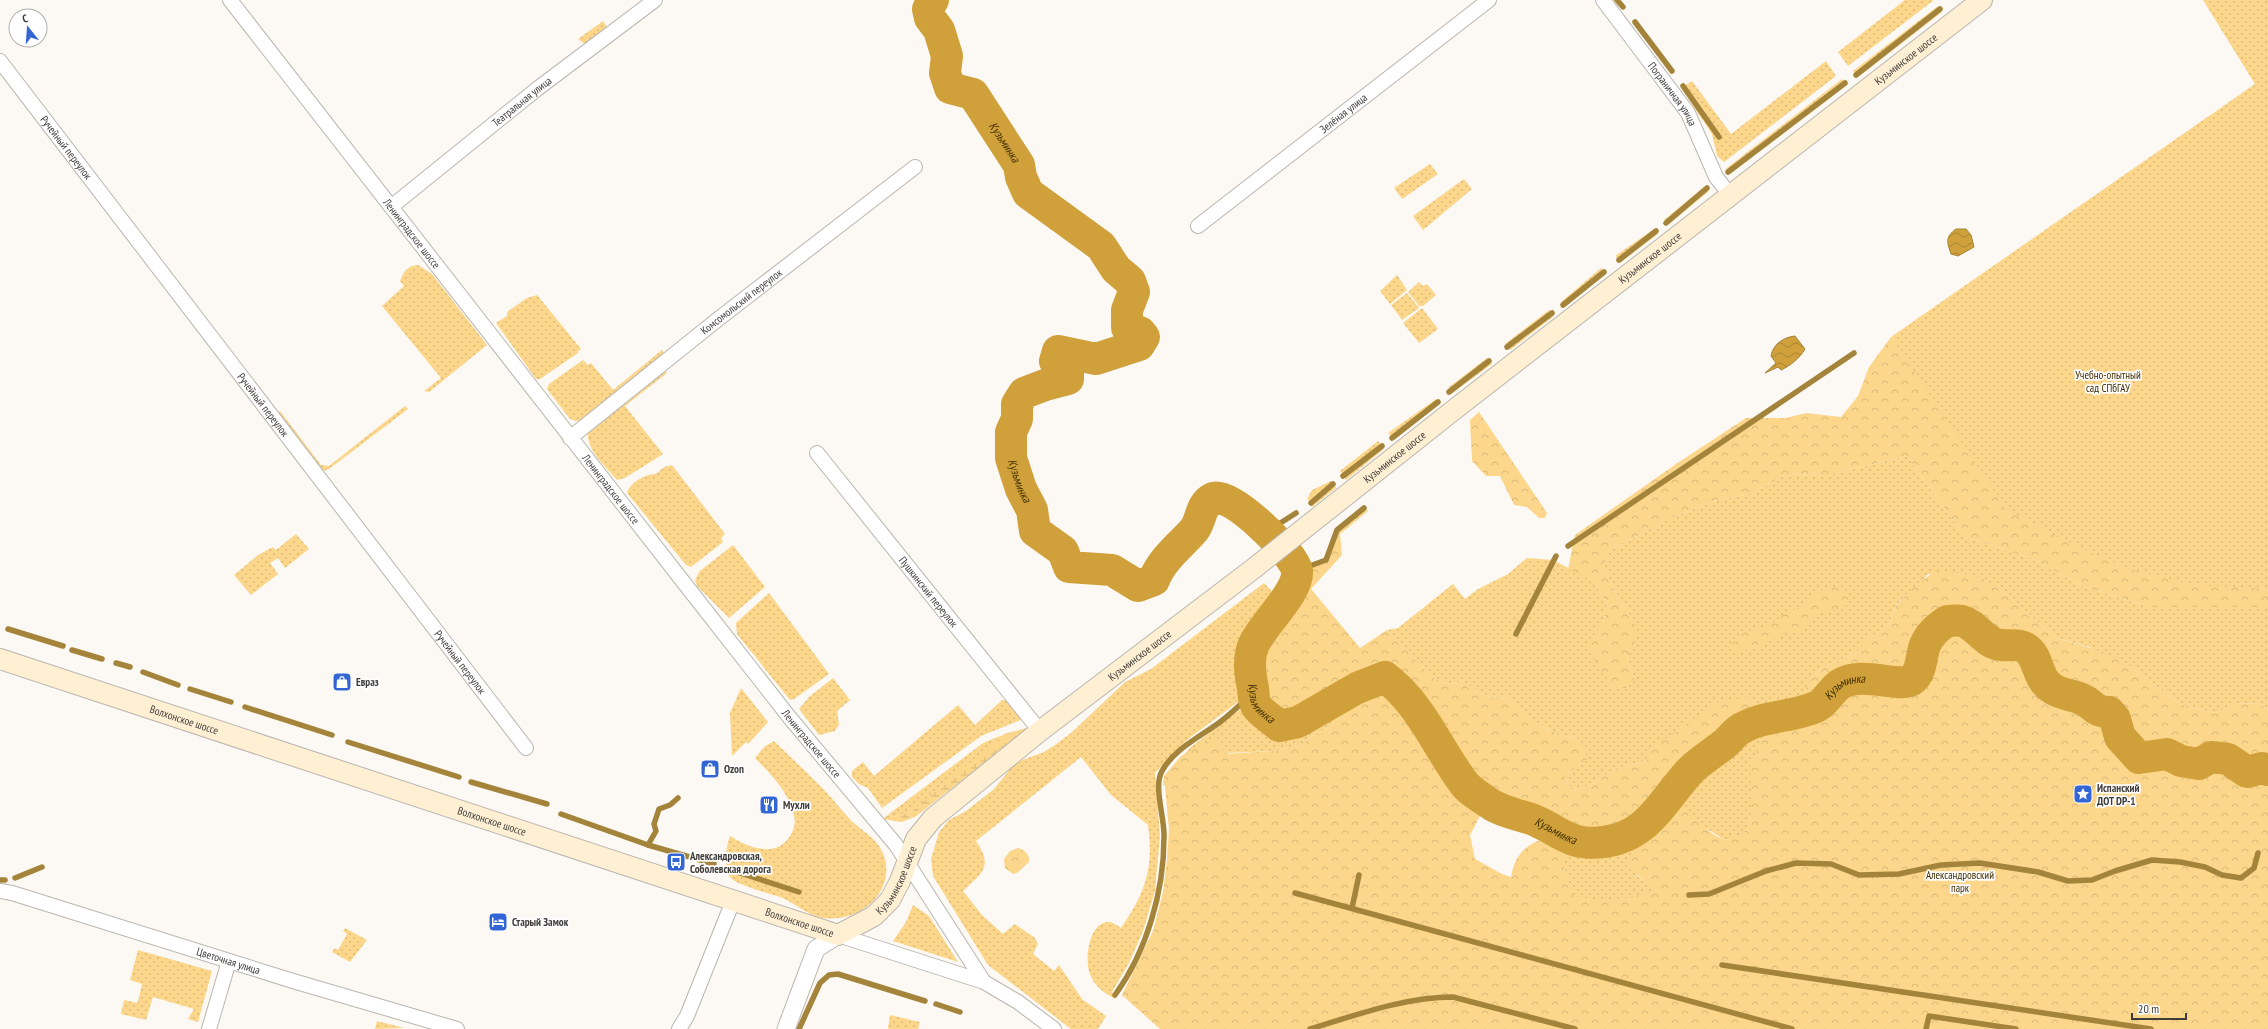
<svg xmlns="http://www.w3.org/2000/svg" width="2268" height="1029" font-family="'PT Sans Narrow',sans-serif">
	<defs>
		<pattern id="grass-dots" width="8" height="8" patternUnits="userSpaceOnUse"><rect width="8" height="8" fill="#fcd68a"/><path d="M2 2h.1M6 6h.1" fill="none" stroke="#d9b978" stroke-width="1.8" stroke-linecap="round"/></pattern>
		<pattern id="forest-crowns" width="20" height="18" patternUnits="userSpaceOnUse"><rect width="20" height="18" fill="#fcd68a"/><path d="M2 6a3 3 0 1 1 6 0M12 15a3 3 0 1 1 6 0" fill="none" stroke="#d9b978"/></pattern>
		<pattern id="wetland-marsh" width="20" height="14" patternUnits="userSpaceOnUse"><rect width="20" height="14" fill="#fcd68a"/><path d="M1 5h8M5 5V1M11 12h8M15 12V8" fill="none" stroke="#d9b978"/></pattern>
		<pattern id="water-waves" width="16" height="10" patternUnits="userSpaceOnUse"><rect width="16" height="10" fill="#d0a13a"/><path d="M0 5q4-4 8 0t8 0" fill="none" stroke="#aa8432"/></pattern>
	</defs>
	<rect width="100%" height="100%" fill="#fcf9f4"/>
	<g fill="url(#grass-dots)">
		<path d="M1905 0H1934L1848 66 1838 52Z"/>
		<path d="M2203 0H2268V597L2191 598 2003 516 1891 337 2255 84Z"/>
		<path d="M1938 6 1942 12 1858 77 1853 71Z"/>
		<path d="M603 21 607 27 606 30 588 46 578 39Z"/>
		<path d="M1826 61 1836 76 1724 162 1717 156 1712 134 1681 88 1692 81 1731 134Z"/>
		<path d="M1842 79 1847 85 1730 174 1726 169 1728 167Z"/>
		<path d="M1430 164 1438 174 1402 199 1394 188Z"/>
		<path d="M1464 179 1472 189 1423 230 1413 216Z"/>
		<path d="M1705 186 1709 191 1668 225 1664 220Z"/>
		<path d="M1654 229 1658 234 1621 262 1615 256Z"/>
		<path d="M418 265 432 274 487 345 429 392 424 391 441 378 382 306 404 286 400 281C404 271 407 266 418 265Z"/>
		<path d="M1601 268 1606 274 1565 307 1561 302Z"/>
		<path d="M1397 275 1407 290 1390 304 1380 291Z"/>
		<path d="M1419 282 1423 286 1427 284 1436 295 1423 306H1419L1408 292Z"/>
		<path d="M1407 293 1419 308 1402 320 1391 305Z"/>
		<path d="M537 295 581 349 577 352 578 353 540 379H536L496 323 507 316V312L527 298Z"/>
		<path d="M1422 308 1438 329 1419 343 1403 323Z"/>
		<path d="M1549 310 1554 316 1510 350 1505 344Z"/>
		<path d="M662 350 664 353 585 420 576 421 570 419 547 389 549 384 583 360 588 365 591 363 613 390Z"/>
		<path d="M1487 358 1492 364 1451 394 1448 390 1449 387Z"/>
		<path d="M661 367 667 373 625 406 663 454 625 478 617 480C606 467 586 450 588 432Z"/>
		<path d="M1436 399 1439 404 1438 405 1395 439 1388 433Z"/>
		<path d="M405 406 408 409 329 469 321 472 276 414 280 411 321 465 329 466Z"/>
		<path d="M1378 441 1381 445 1343 475 1340 471Z"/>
		<path d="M1383 447 1384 449 1346 480 1344 477Z"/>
		<path d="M1907 456 1965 537 2031 558 2082 586 2149 607H2268V710L2260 704 2239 703 2215 713 2180 704 2131 667 2089 647 2056 638 2007 595 1984 579 1928 574C1918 587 1902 595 1894 609 1892 614 1891 620 1889 625L1869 638 1856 653 1823 667 1814 675 1801 698 1791 708 1757 715 1753 702 1647 761 1614 769 1591 785 1577 790 1567 785 1565 775 1586 760 1579 739C1550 736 1527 717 1507 697 1484 699 1481 695 1463 681L1448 684 1432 677 1387 630 1398 628 1453 584 1465 599 1478 589 1508 574 1527 558 1553 560 1593 581 1607 604 1603 624 1589 642 1634 678 1627 656 1633 620 1618 598 1603 566 1610 551 1668 519 1717 500 1751 494 1785 475 1831 474Z"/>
		<path d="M672 465 725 534 721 538 723 542 691 567 686 565 627 493C630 482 646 474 656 474L664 467Z"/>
		<path d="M1331 481 1333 483 1310 502 1307 499 1312 490Z"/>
		<path d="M1334 484 1336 488 1312 507 1311 504Z"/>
		<path d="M296 534 309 549 285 568 278 558 270 563 278 574 251 595 234 575 258 555 273 547 276 550Z"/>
		<path d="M733 545 765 587 729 618 697 586 695 580 700 571Z"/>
		<path d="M1264 583 1277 597 1247 647 1246 694 1238 702 1188 739 1155 773 1160 836 1155 891 1143 931 1129 963 1112 992 1116 999C1105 994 1094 986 1090 974 1084 960 1089 920 1110 922 1114 923 1118 926 1121 928 1145 893 1154 869 1148 825L1111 795 1081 757 976 841C994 867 982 873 963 891L982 915 1003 934 1015 924 1035 938 1038 944 1033 954 1054 971 1059 965 1082 999 1106 1016 1098 1029H1071L988 965 933 876 931 859 939 832 949 820 966 811 994 789 1015 763 1044 752 1055 745 1071 733 1125 682 1151 669Z"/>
		<path d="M769 593 829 674 794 699 790 700 737 634 736 623Z"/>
		<path d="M833 678 850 700 837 711 839 724 835 731 819 735 799 709 809 697Z"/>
		<path d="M1375 686 1334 723 1298 746 1274 751 1228 753 1163 786 1164 776 1191 747 1247 704C1253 711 1260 714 1266 720 1271 726 1273 730 1280 734L1292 730 1329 707Z"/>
		<path d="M741 688 768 722 748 744 746 742 732 756 730 713Z"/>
		<path d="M1002 700H1007L1023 719 981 736 882 808 868 788 859 784 852 777V771L863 762 874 776 958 705 975 725Z"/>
		<path d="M1776 721 1763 736 1752 794V813L1747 829 1737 837 1724 840 1700 824 1656 831 1635 847 1636 875 1654 888 1661 900 1580 917 1564 869V857L1561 843 1581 849H1595L1611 846 1636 837 1653 824 1684 787 1732 743 1750 731Z"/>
		<path d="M1000 736H1003L911 812 892 817 889 814 983 743Z"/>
		<path d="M774 741C791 758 809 774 826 792 834 800 840 809 848 817 857 828 871 834 879 846 903 884 864 924 823 918 806 915 796 903 780 897 770 894 738 885 732 879 722 871 726 846 730 836 747 847 776 859 790 836 794 829 796 824 794 816 789 792 771 775 755 758L764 747Z"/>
		<path d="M913 905 929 916 958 962 893 941 906 922Z"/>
		<path d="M345 928 367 940 350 962 332 952 335 948 338 950 347 934 343 931Z"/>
		<path d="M138 950 212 971 198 1022 188 1019 194 1009 153 997 146 1020 121 1014 124 1000 137 1003 138 1001 142 984 130 980Z"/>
		<path d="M890 1015 920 1022 918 1029H888Z"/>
		<path d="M377 1021 404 1028 375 1029Z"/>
	</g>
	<g fill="url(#forest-crowns)">
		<path d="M1891 337 2005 508 2069 542 2129 569 2195 585 2268 589V607H2149L2082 586 2031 558 1965 537 1907 456 1831 474 1785 475 1751 494 1717 500 1668 519 1610 551 1603 566 1618 598 1633 620 1637 640 1627 656 1634 678 1626 688 1613 687 1596 664 1588 642 1603 624 1607 604 1593 581 1568 569 1575 535 1676 464 1746 418H1786L1806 413 1841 417 1858 396 1869 367Z"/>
		<path d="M1479 412 1547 513 1545 518H1539L1527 507 1514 505 1500 476H1486L1472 461 1470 420Z"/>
		<path d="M1364 508 1368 511 1340 534 1342 555 1311 589 1360 648 1387 630 1432 677 1448 684 1463 681C1481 695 1484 699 1507 697 1527 717 1550 736 1579 739L1586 748V760L1565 775 1567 785 1577 790 1591 785 1614 769 1647 761 1652 748 1718 702 1743 696 1753 702 1757 715 1746 720 1699 756 1681 775 1641 821 1615 832H1603L1582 836 1570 834 1535 813 1489 798 1461 770 1434 725 1388 674 1379 673 1366 681 1344 683C1334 695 1333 692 1322 699 1308 708 1297 719 1281 722 1275 716 1265 709 1261 702 1254 690 1256 647 1262 635 1277 610 1298 599 1301 567H1307L1326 559 1337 530Z"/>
		<path d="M1938 570 1962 573 1984 579 2007 595 2056 638 2104 652 2131 667 2180 704 2215 713 2239 703 2260 704 2268 710V1029H1160L1122 995 1153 931 1163 892 1167 860 1169 829 1164 776 1181 756 1217 738 1224 754 1274 751 1298 746 1334 723 1375 686H1387L1396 693 1432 742 1459 787 1487 813 1480 816 1470 835 1475 859 1502 874 1511 877C1515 852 1528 843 1551 836L1561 843 1564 857V869L1573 895C1604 905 1625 898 1656 891L1630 869 1629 858 1635 847 1648 839 1676 809H1685L1714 835 1724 840 1737 837 1747 829 1752 813 1750 766 1763 736 1797 703 1814 675 1823 667 1856 653 1869 638 1889 625C1891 620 1892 614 1894 610 1899 599 1928 574 1938 570Z"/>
		<path d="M1842 587 1851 597 1844 609 1818 612 1800 631 1784 633 1758 647 1736 653 1732 643 1745 632 1768 627 1783 615 1802 606 1823 589Z"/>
		<path d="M1018 848C1025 850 1030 855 1029 862L1017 873 1013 874 1005 868 1004 859 1010 851Z"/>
	</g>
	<path fill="url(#wetland-marsh)" d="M1030 727 915 817 901 822 883 819 889 814 892 817 911 812 1004 734Z"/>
	<g fill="url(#water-waves)" stroke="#a4833a">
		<path d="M1956 229H1966L1971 235 1974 247 1958 256 1951 254C1947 242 1945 237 1956 229Z"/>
		<path d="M1795 336 1805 349C1800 358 1790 366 1781 370L1778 367 1765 373 1776 363 1771 356C1773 344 1784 337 1795 336Z"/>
	</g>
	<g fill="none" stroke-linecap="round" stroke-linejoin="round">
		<g stroke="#a4833a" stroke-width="5.5">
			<path d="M1617 0 1623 7"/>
			<path d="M1635 22 1672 71"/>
			<path d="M1856 75 1940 9"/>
			<path d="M1683 86 1719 137"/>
			<path d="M1728 172 1845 83"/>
			<path d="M1666 223 1707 188"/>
			<path d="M1619 260 1656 231"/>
			<path d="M1563 305 1604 272"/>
			<path d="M1507 347 1552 313"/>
			<path d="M1449 392 1489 361"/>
			<path d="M1392 438 1438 402"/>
			<path d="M1343 476 1382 446"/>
			<path d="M1311 503 1333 484"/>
			<path d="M1268 531 1296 513"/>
			<path d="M1568 546 1854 353"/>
			<path d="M1295 567H1307L1326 560 1337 530 1364 508"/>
			<path d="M8 629 63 646"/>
			<path d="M1516 634 1556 556"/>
			<path d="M72 650 102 659"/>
			<path d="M116 663 130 667"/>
			<path d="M143 672 178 685"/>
			<path d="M190 689 231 702"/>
			<path d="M245 707 332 735"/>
			<path d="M348 742 459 777"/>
			<path d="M471 782 547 804"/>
			<path d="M561 814 648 845 714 864"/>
			<path d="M648 845 656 831 654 824 659 809 670 805 678 798"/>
			<path d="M731 870 799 892"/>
			<path d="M15 878 42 867"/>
			<path d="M0 880H5"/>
			<path d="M1295 893 1792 1029"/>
			<path d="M1689 895 1709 894 1766 871 1796 863 1831 864 1859 875 1899 874 1941 865 1980 863 2038 872 2068 881 2092 880 2115 871 2152 860 2180 862 2205 867 2222 875 2241 878 2254 868 2258 853"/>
			<path d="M1352 908 1359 875"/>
			<path d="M1722 965 2151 1029"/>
			<path d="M1115 995C1147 951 1164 891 1164 837 1165 819 1153 786 1162 771 1174 749 1200 737 1220 722 1232 713 1243 702 1254 692"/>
			<path d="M936 1004 960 1012"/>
			<path d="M799 1029 820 983 829 975 838 974 925 1001"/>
			<path d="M1310 1029C1356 1015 1405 997 1453 997L1575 1029"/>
			<path d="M1926 1029 1929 1016 2016 1029"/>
		</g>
		<path stroke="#d0a13a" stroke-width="32" id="s1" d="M933 0 928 9 930 18 939 30 947 56 945 73 950 88 973 94 1019 165 1021 177 1028 193 1101 246 1116 269 1130 281 1134 292 1127 310V328L1140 332 1144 337 1139 345 1096 359 1058 351 1055 361 1068 374V379L1045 385 1024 393 1017 404V419L1011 432V458L1021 489 1032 510 1035 531 1063 551 1069 567 1112 570 1138 586 1154 580C1161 560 1180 546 1194 530 1202 520 1200 504 1213 498 1230 490 1295 554 1297 571 1299 592 1263 624 1254 644 1248 657 1250 675 1253 688 1254 695 1253 702 1258 708 1264 715 1273 720 1279 726L1298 722 1357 688 1385 677C1421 704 1437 747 1463 782 1469 791 1483 799 1492 805 1505 813 1522 815 1536 821 1563 833 1570 846 1604 842 1648 836 1662 802 1689 772 1698 762 1712 754 1723 745 1729 741 1733 734 1739 730 1762 715 1791 718 1816 707 1825 703 1831 691 1839 685 1862 669 1902 690 1913 679 1922 671 1921 656 1925 645 1930 634 1937 628 1947 621 1951 621 1957 620 1962 621 1977 625 1985 644 2001 645 2009 646 2020 643 2027 649 2040 659 2036 679 2053 689 2063 695 2073 695 2082 699 2094 704 2093 712 2109 712L2115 719 2120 737 2139 758 2167 754 2181 761 2199 764 2211 757 2228 759 2247 772 2262 768 2268 770"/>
		<defs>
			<g id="minor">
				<path id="s2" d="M230 0 681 579 790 718 896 845 984 982"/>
				<path id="s3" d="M1603 0 1688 113 1716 177 1730 195"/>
				<path id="s4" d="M0 61 526 748"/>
				<path id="s5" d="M391 207 537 89 655 0"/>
				<path id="s6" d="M1198 226 1489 0"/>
				<path id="s7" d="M570 438 717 320 915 167"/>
				<path id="s8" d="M817 453 1040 731"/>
				<path id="s9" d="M0 891 12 893 293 981 457 1029"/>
				<path d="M838 935 984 982 1018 1002 1054 1029"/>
				<path d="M209 1029 229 961"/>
				<path d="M679 1029 687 1016 733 901"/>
			</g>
			<path id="tertiary" d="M786 1029 816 949 838 935"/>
			<g id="secondary">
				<path id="s10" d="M0 659 838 935 874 916 890 900 900 881 916 839 933 818 1040 731 1253 569 1455 409 1982 0"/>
			</g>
		</defs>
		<use href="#minor" stroke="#b9b6b0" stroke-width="16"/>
		<use href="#tertiary" stroke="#b9b6b0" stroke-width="19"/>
		<use href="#secondary" stroke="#b9b6b0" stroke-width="22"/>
		<use href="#minor" stroke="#fff" stroke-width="14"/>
		<use href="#tertiary" stroke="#fff" stroke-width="17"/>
		<use href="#secondary" stroke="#fff0d3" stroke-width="20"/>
	</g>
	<defs>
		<symbol id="shop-square" viewBox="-11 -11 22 22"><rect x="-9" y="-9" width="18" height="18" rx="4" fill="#3365d4" stroke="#fff"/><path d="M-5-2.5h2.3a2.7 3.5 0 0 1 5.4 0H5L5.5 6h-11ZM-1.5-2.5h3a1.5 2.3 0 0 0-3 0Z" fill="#fff"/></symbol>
		<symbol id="sight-square" viewBox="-11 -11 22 22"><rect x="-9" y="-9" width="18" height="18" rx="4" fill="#3365d4" stroke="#fff"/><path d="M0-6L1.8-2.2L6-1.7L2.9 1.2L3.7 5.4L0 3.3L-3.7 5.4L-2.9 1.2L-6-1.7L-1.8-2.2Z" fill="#fff"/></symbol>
		<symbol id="restaurant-square" viewBox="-11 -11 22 22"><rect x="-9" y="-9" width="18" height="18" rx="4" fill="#3365d4" stroke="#fff"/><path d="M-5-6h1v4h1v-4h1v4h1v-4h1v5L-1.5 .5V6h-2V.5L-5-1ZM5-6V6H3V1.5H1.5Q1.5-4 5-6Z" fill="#fff"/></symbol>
		<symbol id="bus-square" viewBox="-11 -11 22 22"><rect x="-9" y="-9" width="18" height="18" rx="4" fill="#3365d4" stroke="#fff"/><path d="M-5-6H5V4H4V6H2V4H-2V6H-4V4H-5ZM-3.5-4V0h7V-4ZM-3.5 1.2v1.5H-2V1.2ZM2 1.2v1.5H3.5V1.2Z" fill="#fff"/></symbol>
		<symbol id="hotel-square" viewBox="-11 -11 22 22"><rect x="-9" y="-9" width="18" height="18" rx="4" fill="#3365d4" stroke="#fff"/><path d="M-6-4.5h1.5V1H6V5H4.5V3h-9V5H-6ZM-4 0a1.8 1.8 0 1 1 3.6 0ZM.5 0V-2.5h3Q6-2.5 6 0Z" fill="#fff"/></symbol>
	</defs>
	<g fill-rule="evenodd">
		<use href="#shop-square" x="331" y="671" width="22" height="22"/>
		<use href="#shop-square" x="699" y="758" width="22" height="22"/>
		<use href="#sight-square" x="2072" y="783" width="22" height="22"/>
		<use href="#restaurant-square" x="758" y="794" width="22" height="22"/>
		<use href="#bus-square" x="665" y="851" width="22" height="22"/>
		<use href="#hotel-square" x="487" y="911" width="22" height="22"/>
	</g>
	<g text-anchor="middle" stroke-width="3.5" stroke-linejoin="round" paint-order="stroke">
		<g font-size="11" fill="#3e3c3a" stroke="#fff">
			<text dy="4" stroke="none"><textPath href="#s10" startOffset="2273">Кузьминское шоссе</textPath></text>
			<text dy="4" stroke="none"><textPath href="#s3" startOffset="117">Пограничная улица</textPath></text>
			<text dy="4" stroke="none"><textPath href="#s5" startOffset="168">Театральная улица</textPath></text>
			<text dy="4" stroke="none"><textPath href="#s6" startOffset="184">Зелёная улица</textPath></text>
			<text dy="4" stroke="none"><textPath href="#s4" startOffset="109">Ручейный переулок</textPath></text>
			<text dy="4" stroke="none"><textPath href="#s2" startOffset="296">Ленинградское шоссе</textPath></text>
			<text dy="4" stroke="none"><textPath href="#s10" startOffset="1949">Кузьминское шоссе</textPath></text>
			<text dy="4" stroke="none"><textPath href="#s7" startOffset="219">Комсомольский переулок</textPath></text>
			<text dy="4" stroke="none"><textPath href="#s4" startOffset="433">Ручейный переулок</textPath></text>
			<text dy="4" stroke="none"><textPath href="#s10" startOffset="1625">Кузьминское шоссе</textPath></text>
			<text dy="4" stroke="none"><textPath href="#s2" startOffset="620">Ленинградское шоссе</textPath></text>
			<text dy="4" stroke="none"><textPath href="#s8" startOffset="178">Пушкинский переулок</textPath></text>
			<text dy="4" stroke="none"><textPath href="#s10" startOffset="1302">Кузьминское шоссе</textPath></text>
			<text dy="4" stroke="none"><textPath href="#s4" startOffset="757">Ручейный переулок</textPath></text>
			<text dy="4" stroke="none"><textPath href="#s10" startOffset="194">Волхонское шоссе</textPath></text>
			<text dy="4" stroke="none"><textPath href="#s2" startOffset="944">Ленинградское шоссе</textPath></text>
			<text dy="4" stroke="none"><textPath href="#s10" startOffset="518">Волхонское шоссе</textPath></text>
			<text dy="4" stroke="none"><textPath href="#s10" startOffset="966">Кузьминское шоссе</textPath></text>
			<text dy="4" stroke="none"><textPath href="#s10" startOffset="842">Волхонское шоссе</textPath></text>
			<text dy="4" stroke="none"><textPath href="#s9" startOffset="239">Цветочная улица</textPath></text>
		</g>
		<g font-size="11" fill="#3f2c00" stroke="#fff">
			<text x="2108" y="379">Учебно-опытный<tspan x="2108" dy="13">сад СПбГАУ</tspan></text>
			<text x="1960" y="879">Александровский<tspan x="1960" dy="13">парк</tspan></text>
		</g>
		<g font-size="11" font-weight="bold" fill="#3e3c3a" stroke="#fff" text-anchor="start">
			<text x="356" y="686">Евраз</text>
			<text x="724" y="773">Ozon</text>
			<text x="2097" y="792">Испанский<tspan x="2097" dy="13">ДОТ DP-1</tspan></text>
			<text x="783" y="809">Мухли</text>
			<text x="690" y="860">Александровская,<tspan x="690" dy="13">Соболевская дорога</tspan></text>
			<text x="512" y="926">Старый Замок</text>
		</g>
		<g font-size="12" font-style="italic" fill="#433003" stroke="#fff">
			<text dy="4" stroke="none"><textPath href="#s1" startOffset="176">Кузьминка</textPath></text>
			<text dy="4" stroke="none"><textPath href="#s1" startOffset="704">Кузьминка</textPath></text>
			<text dy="4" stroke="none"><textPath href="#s1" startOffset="1999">Кузьминка</textPath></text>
			<text dy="4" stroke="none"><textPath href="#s1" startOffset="1266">Кузьминка</textPath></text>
			<text dy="4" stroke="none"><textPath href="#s1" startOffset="1652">Кузьминка</textPath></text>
		</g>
	</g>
	<g transform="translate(28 28) rotate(343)"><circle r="19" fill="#ffffff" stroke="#b2b1b0"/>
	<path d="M0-3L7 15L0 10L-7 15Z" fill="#3365d4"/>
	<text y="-6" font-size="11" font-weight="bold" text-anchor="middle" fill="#3e3c3a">С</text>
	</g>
	<path d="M2132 1013v6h54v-6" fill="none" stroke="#3e3c3a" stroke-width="2"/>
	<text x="2138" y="1013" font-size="12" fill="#3e3c3a" stroke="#ffffff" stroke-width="3" paint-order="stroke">20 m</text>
</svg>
